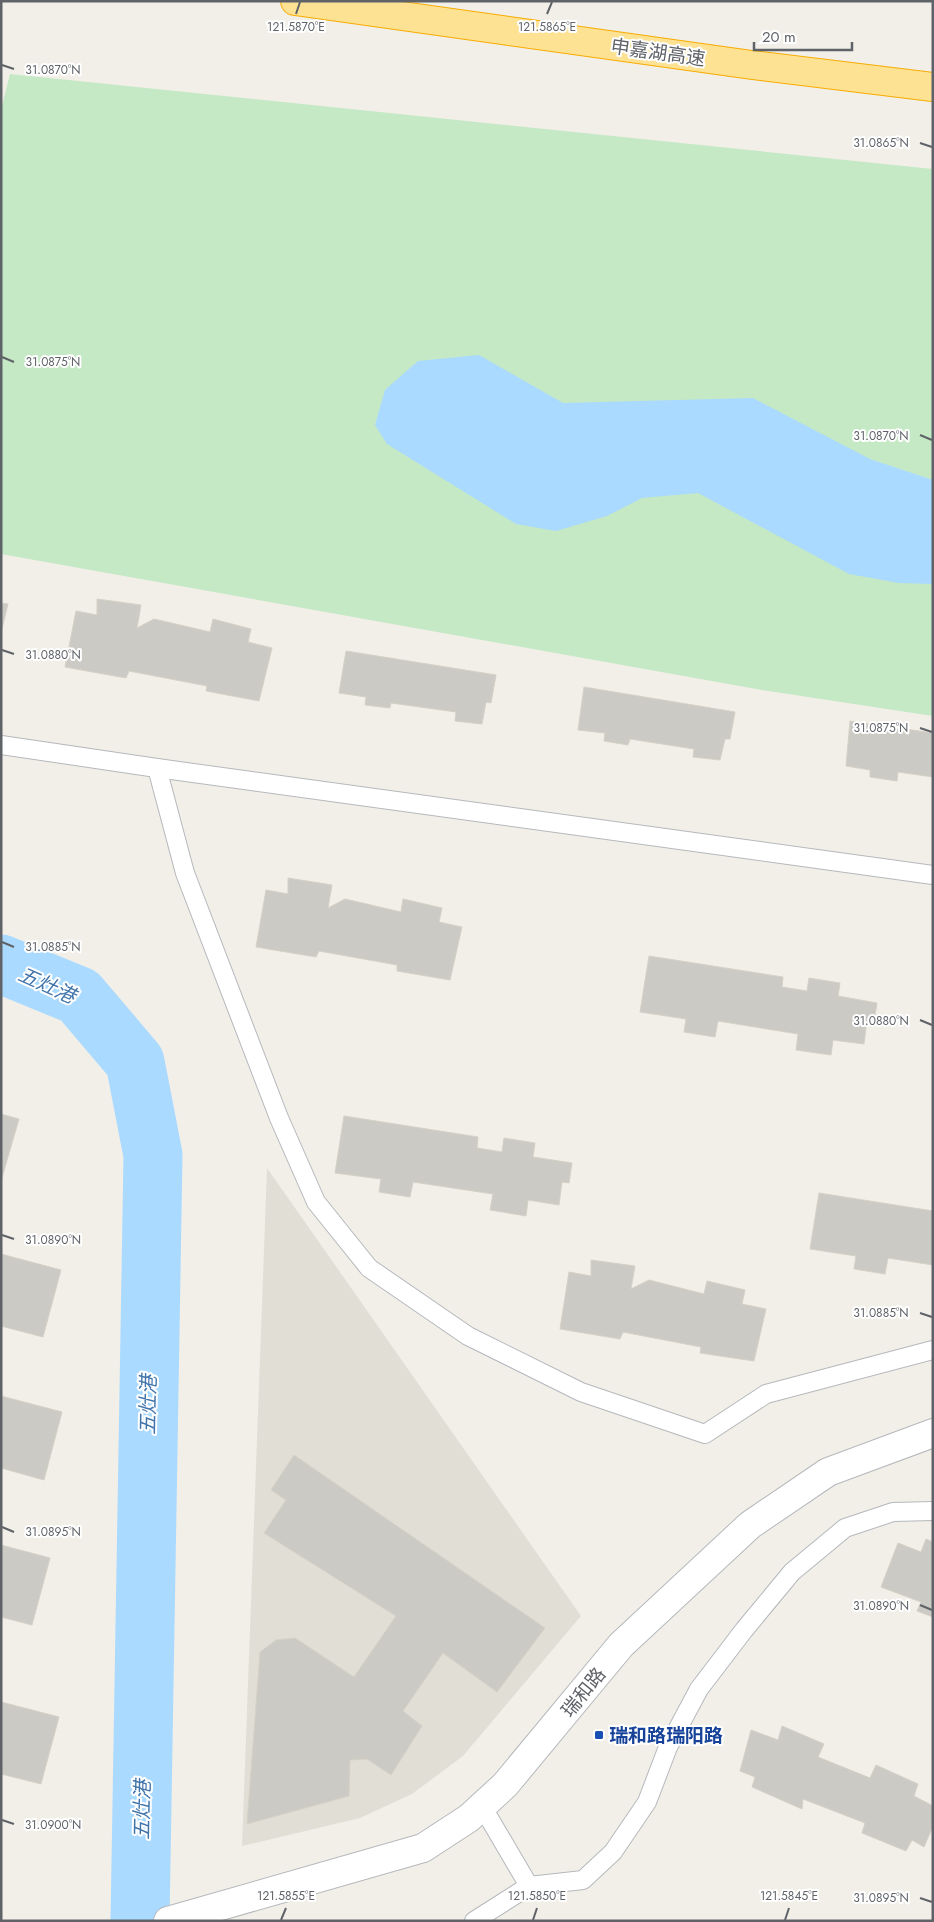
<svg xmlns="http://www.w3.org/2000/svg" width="934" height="1922" font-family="Jost,'Noto Sans SC',sans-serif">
	<rect width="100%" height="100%" fill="#f1efe8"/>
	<path fill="#e1ded6" d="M267 1168 581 1616 463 1756 412 1794 360 1818 242 1846Z"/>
	<path fill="#c5e8c5" d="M10 74 933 169V716L762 690 1 554V110Z"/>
	<path fill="#aadaff" d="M479 355 563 403 753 398 870 459 933 480V584L899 583 849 574 698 493 642 498 607 516 556 531 516 524 387 444 375 425 385 390 418 361Z"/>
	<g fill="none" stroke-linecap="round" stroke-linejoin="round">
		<path stroke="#aadaff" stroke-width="59" d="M1 964 79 996 135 1062 153 1155 140 1921"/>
	</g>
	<g fill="#cccac5" stroke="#d6d1c6">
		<path d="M97 599 141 605 137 628 154 619 210 632 213 619 251 629 248 642 272 648 259 701 206 691 207 686 129 671 126 678 65 667 76 611 97 615Z"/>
		<path d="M1 603 8 604 1 633Z"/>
		<path d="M346 651 496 675 491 703 486 702 482 724 455 721 456 712 391 703 390 708 365 705 366 697 339 693Z"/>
		<path d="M584 687 735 712 730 739H725L720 760 693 757 694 749 630 739 628 745 604 741 605 733 578 730Z"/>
		<path d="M850 721 933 733V777L898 772 897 781 870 777V770L846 766Z"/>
		<path d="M288 878 332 885 328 908 345 899 401 912 403 899 442 908 439 922 462 927 450 980 397 971V965L319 951 316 957 256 947 266 890 288 894Z"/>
		<path d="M649 956 783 977 782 987 807 991 809 978 840 983 838 996 877 1003 874 1022 867 1021 864 1044 833 1040 831 1055 796 1050 798 1034 718 1021 715 1037 684 1032 686 1019 640 1012Z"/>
		<path d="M1 1114 19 1119 1 1181Z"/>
		<path d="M344 1116 478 1137 477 1148 502 1152 504 1138 535 1143 533 1157 572 1163 569 1183 562 1182 559 1205 528 1200 526 1216 490 1210 493 1194 413 1182 410 1197 379 1192 381 1179 335 1173Z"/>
		<path d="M819 1193 933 1211V1265L888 1258 885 1274 854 1269 856 1256 810 1249Z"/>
		<path d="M1 1254 61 1270 43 1337 1 1326Z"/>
		<path d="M591 1260 635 1266 631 1289 649 1280 704 1294 707 1281 745 1290 742 1304 766 1309 754 1361 700 1353 701 1347 623 1332 620 1339 560 1329 569 1272 591 1276Z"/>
		<path d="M1 1396 62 1412 44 1480 1 1468Z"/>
		<path d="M294 1455 545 1628 497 1692 443 1653 403 1711 422 1726 391 1775 367 1759 350 1760 349 1796 247 1824 260 1652 276 1640 295 1638 354 1677 396 1616 264 1533 286 1500 271 1490Z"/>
		<path d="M926 1539 933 1542V1617L917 1611 921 1602 881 1587 898 1543 921 1552Z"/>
		<path d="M1 1545 50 1558 32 1625 1 1617Z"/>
		<path d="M1 1702 59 1717 41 1784 1 1774Z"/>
		<path d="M782 1726 824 1744 818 1757 870 1778 876 1765 918 1784 914 1796 933 1806V1826L924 1847 912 1840 906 1851 862 1833 865 1823 803 1799 802 1809 752 1787 755 1777 740 1771 751 1730 778 1740Z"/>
	</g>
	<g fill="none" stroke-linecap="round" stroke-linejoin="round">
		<defs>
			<g id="service">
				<path d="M1 745 157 768 185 873 279 1118 316 1202 369 1268 468 1336 581 1392 705 1434 766 1394 933 1350"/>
				<path d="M157 768 933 875"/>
				<path d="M482 1806 529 1886"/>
				<path d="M474 1921 529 1886 583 1880 613 1852 647 1802 668 1747 699 1689 744 1630 792 1572 845 1528 893 1512 933 1511"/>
			</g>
			<path id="minor" d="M168 1921 423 1848 469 1818 505 1785 621 1645 750 1525 828 1472 933 1433"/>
			<path id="motorway" d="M295 1 752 65 933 87"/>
		</defs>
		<use href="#service" stroke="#b5b8bc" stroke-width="20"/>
		<use href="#minor" stroke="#b5b8bc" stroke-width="30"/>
		<use href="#motorway" stroke="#f9ab00" stroke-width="30"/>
		<use href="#service" stroke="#fff" stroke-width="18"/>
		<use href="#minor" stroke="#fff" stroke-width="28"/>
		<use href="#motorway" stroke="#fde293" stroke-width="28"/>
	</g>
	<path fill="none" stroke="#5f6368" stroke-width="2" d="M296 14 300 2M547 14 552 2M2 65 14 69M920 143 932 147M2 357 14 362M920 435 932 440M2 650 14 654M920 728 932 732M2 942 14 947M920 1020 932 1025M2 1235 14 1239M920 1313 932 1317M2 1527 14 1532M920 1605 932 1610M2 1820 14 1824M920 1898 932 1902M281 1920 286 1908M533 1920 537 1908M785 1920 789 1908"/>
	<rect fill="#1a4fb4" stroke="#fff" stroke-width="2" x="594" y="1730" width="10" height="10" rx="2.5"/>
	<g text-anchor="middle" stroke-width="4" stroke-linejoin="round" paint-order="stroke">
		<g font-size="19" fill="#5f6368" stroke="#fff">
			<text transform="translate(658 52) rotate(8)" y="7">申嘉湖高速</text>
			<text transform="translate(583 1692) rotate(-51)" y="7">瑞和路</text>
		</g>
		<g font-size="19" font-weight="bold" fill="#164399" stroke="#fff" text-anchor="start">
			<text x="609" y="1742">瑞和路瑞阳路</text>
		</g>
		<g font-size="20" font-style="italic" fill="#4174aa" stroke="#fff">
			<text transform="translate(47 985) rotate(24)" y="7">五灶港</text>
			<text transform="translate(148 1405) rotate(-89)" y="7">五灶港</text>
			<text transform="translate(142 1810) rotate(-89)" y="7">五灶港</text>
		</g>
	</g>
	<g font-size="12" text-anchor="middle" fill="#5f6368" stroke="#fff" stroke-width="4" stroke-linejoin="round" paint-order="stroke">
		<text x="296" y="31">121.5870°E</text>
		<text x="547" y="31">121.5865°E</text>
		<text x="53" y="74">31.0870°N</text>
		<text x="881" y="147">31.0865°N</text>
		<text x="53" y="366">31.0875°N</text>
		<text x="881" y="440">31.0870°N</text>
		<text x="53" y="659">31.0880°N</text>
		<text x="881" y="732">31.0875°N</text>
		<text x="53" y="951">31.0885°N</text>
		<text x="881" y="1025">31.0880°N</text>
		<text x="53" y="1244">31.0890°N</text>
		<text x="881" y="1317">31.0885°N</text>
		<text x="53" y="1536">31.0895°N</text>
		<text x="881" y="1610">31.0890°N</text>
		<text x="53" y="1829">31.0900°N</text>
		<text x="286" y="1900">121.5855°E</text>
		<text x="537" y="1900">121.5850°E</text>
		<text x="789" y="1900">121.5845°E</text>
		<text x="881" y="1902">31.0895°N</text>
	</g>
	<rect width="934" height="1922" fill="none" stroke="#5f6368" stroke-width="5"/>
	<path d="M754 42v8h98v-8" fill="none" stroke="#5f6368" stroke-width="2.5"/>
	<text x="762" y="42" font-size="15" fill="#5f6368" stroke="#ffffff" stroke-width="4" paint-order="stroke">20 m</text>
</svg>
